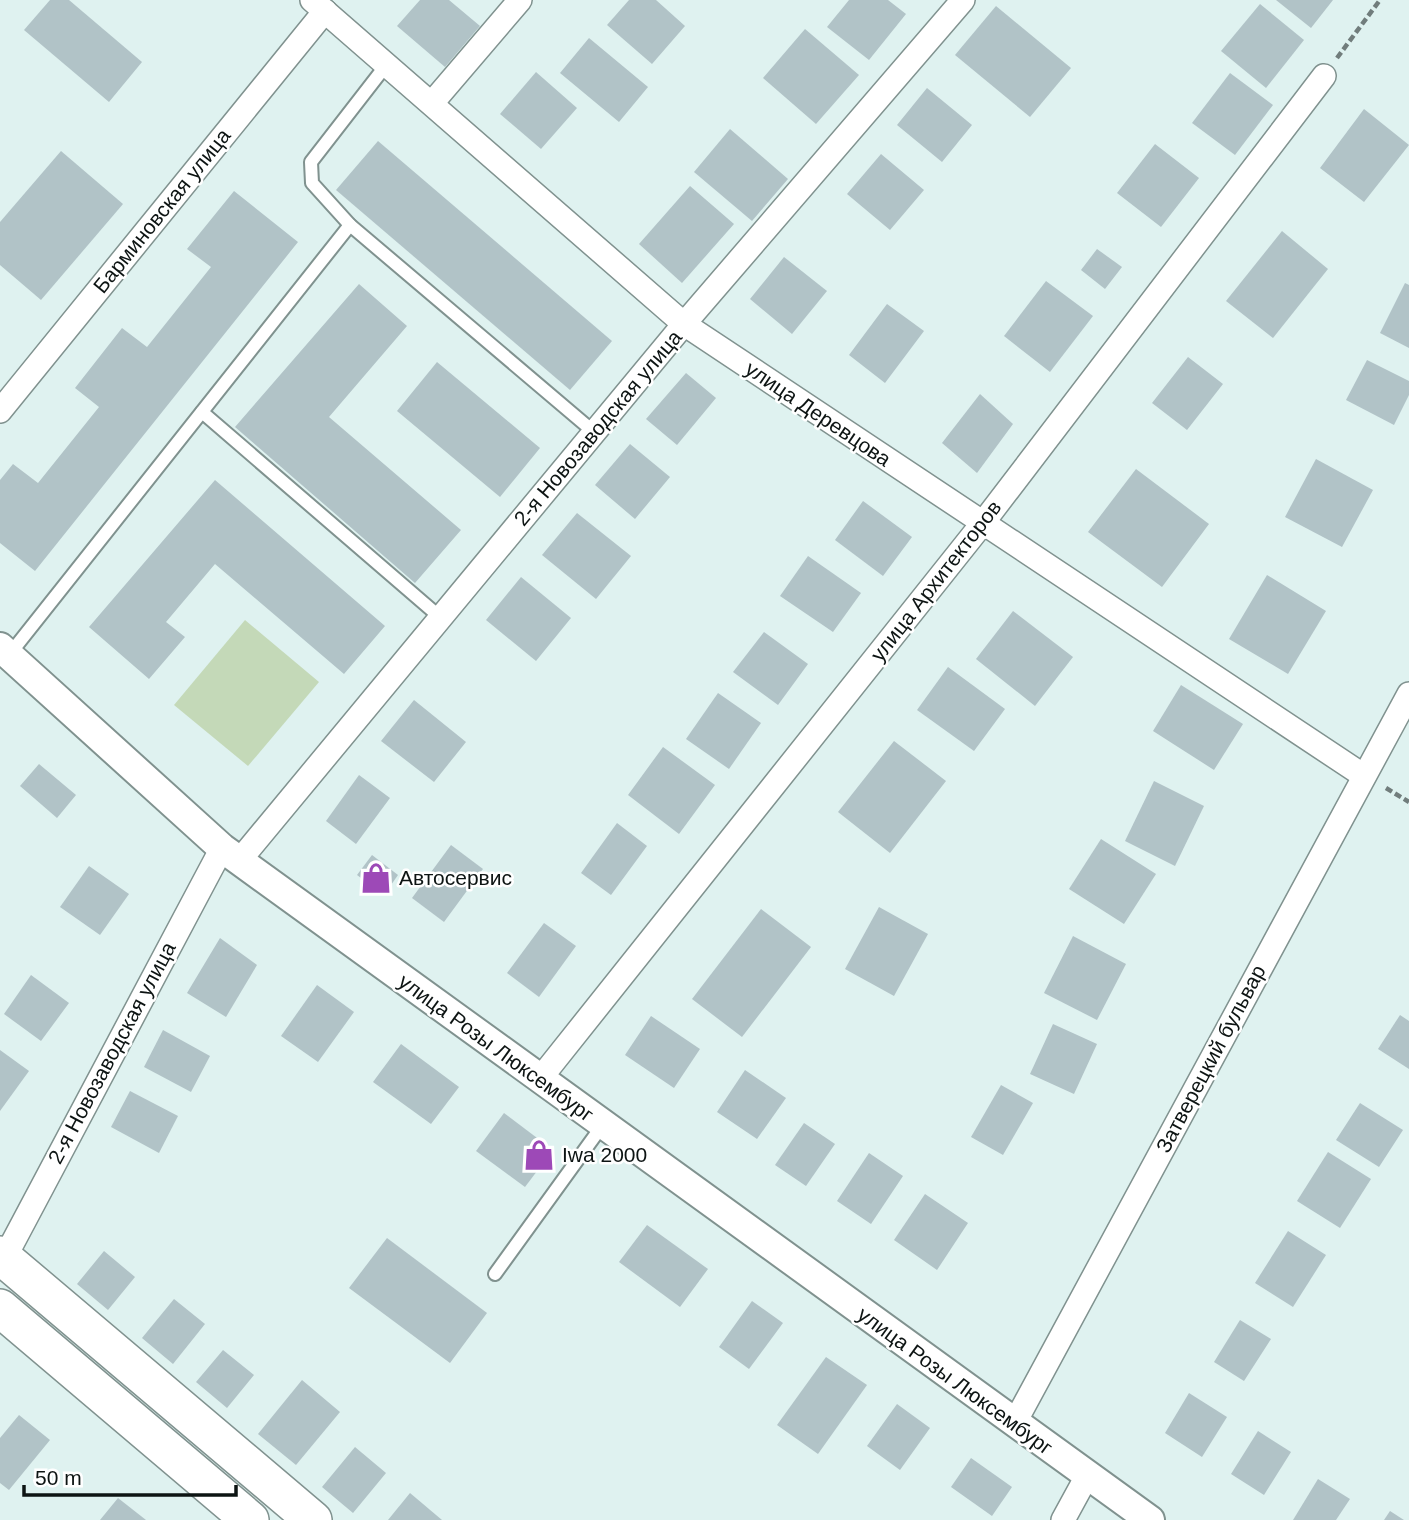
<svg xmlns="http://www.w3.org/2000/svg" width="1409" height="1520" font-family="Arial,sans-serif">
	<rect width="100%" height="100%" fill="#dff2f0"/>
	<path fill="#c4d9b8" d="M245 620 319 682 248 766 174 705Z"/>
	<g fill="#b1c3c7">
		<path d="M50 0H69L142 62 109 102 24 30Z"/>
		<path d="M420 0H449L480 26 445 67 397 26Z"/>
		<path d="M629 0H656L685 26 652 64 607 25Z"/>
		<path d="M849 0H888L906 14 869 60 827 27Z"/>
		<path d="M1276 0H1333L1311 28Z"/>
		<path d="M1260 4 1304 40 1266 88 1221 51Z"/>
		<path d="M996 6 1071 68 1030 117 955 55Z"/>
		<path d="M805 29 859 75 816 124 763 78Z"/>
		<path d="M589 38 648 87 619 122 560 73Z"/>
		<path d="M536 72 577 108 541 149 500 114Z"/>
		<path d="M1230 73 1273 105 1235 155 1192 123Z"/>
		<path d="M927 88 972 125 942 162 897 125Z"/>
		<path d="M1364 109 1409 145 1364 202 1320 168Z"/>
		<path d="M730 129 788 179 752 221 694 172Z"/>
		<path d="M378 141 612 341 570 390 336 190Z"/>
		<path d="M1155 144 1199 178 1161 227 1117 193Z"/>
		<path d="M61 151 123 204 41 300 0 265V222Z"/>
		<path d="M881 154 924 190 890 230 847 194Z"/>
		<path d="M690 186 734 224 682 283 639 244Z"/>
		<path d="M234 191 298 242 35 571 0 543V480L13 464 38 483 99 407 75 388 122 328 147 347 211 267 187 249Z"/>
		<path d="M1282 231 1328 269 1273 338 1226 301Z"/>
		<path d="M1097 249 1122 267 1105 289 1081 270Z"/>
		<path d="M784 257 827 291 792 334 750 299Z"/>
		<path d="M1046 281 1093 316 1050 372 1004 336Z"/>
		<path d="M1405 283 1409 285V348L1380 333Z"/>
		<path d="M359 284 407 326 329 417 461 530 415 583 235 427Z"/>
		<path d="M887 304 924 331 885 383 849 355Z"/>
		<path d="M1188 357 1223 384 1187 430 1152 403Z"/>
		<path d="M1367 360 1409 381V395L1394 425 1346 400Z"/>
		<path d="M437 362 540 448 500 497 397 411Z"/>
		<path d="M686 373 716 398 677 445 646 419Z"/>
		<path d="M980 394 1013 424 977 473 942 443Z"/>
		<path d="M630 444 670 477 635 519 595 485Z"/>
		<path d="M1316 459 1373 490 1342 547 1285 517Z"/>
		<path d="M1136 469 1209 524 1162 587 1088 532Z"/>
		<path d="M215 480 385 626 344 674 215 564 166 622 185 637 149 679 89 627Z"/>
		<path d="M863 501 912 537 883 576 835 540Z"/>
		<path d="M577 513 631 556 596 599 542 555Z"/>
		<path d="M808 556 861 593 833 632 780 596Z"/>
		<path d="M1267 575 1326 611 1288 674 1229 639Z"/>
		<path d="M521 577 571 618 536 661 486 620Z"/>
		<path d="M1013 611 1073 657 1035 706 976 659Z"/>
		<path d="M764 632 808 664 778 705 733 672Z"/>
		<path d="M948 667 1005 709 974 751 917 710Z"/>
		<path d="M1181 685 1243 724 1214 770 1153 731Z"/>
		<path d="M718 693 761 723 729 769 686 739Z"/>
		<path d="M414 700 466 742 434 782 381 741Z"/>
		<path d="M894 741 946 781 890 853 838 812Z"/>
		<path d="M663 747 715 785 679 834 628 795Z"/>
		<path d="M39 764 76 795 57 818 20 786Z"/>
		<path d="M359 775 390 798 356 844 326 821Z"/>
		<path d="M1154 781 1204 806 1175 866 1125 841Z"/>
		<path d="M617 823 647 846 611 895 581 873Z"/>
		<path d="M1101 839 1156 874 1124 924 1069 889Z"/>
		<path d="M451 845 483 869 444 922 412 898Z"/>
		<path d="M372 855 398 875 384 895 357 875Z"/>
		<path d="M89 866 129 894 100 935 60 907Z"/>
		<path d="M879 907 928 934 894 996 845 969Z"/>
		<path d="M761 909 811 947 742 1037 692 999Z"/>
		<path d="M544 923 576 946 539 997 507 973Z"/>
		<path d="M1073 936 1126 964 1097 1020 1044 993Z"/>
		<path d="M220 938 257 965 226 1017 187 993Z"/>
		<path d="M31 975 69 1003 41 1041 4 1014Z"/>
		<path d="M317 985 354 1012 318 1062 281 1036Z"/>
		<path d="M1400 1015 1409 1021V1069L1378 1049Z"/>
		<path d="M651 1016 700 1049 674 1088 625 1055Z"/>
		<path d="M1053 1024 1097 1044 1074 1094 1030 1074Z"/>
		<path d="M163 1030 210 1056 191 1092 144 1067Z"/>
		<path d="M401 1044 459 1087 431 1124 373 1082Z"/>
		<path d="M0 1050 29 1071 0 1111Z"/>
		<path d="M745 1070 786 1098 757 1139 717 1112Z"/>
		<path d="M1001 1085 1033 1103 1003 1155 971 1137Z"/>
		<path d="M130 1091 178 1116 159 1153 111 1127Z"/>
		<path d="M1360 1103 1403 1130 1379 1167 1336 1140Z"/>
		<path d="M504 1113 553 1150 525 1187 476 1151Z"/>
		<path d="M804 1123 835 1144 806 1186 775 1165Z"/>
		<path d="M1328 1152 1371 1179 1340 1228 1297 1201Z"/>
		<path d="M869 1153 903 1176 871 1224 837 1201Z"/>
		<path d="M925 1194 968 1223 937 1270 894 1240Z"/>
		<path d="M647 1225 708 1269 680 1307 619 1262Z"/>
		<path d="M1288 1231 1326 1255 1293 1307 1255 1283Z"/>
		<path d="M387 1238 487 1313 450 1363 349 1288Z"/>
		<path d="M104 1251 135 1277 108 1310 77 1284Z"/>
		<path d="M174 1299 205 1324 173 1364 142 1338Z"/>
		<path d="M752 1301 783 1323 749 1369 719 1347Z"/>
		<path d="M1240 1320 1271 1339 1244 1381 1214 1362Z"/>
		<path d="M223 1350 254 1375 227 1408 196 1382Z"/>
		<path d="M826 1357 867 1385 818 1454 777 1425Z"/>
		<path d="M302 1380 340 1412 296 1465 258 1434Z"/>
		<path d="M1189 1393 1227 1417 1202 1457 1165 1433Z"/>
		<path d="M897 1404 930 1428 900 1470 867 1446Z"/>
		<path d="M19 1415 50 1440 9 1490 0 1483V1438Z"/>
		<path d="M1258 1431 1291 1452 1264 1495 1231 1474Z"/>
		<path d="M355 1447 386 1473 353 1513 322 1487Z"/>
		<path d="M971 1458 1012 1487 992 1516 951 1487Z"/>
		<path d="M1318 1479 1350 1499 1336 1520H1293Z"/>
		<path d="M410 1493 442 1520H388Z"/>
		<path d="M118 1498 146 1520H100Z"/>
		<path d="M1390 1511 1404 1520H1384Z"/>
	</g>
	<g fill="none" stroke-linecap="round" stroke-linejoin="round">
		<defs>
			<g id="service">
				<path d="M387 64 311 162 312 183 350 225 594 432"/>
				<path d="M202 412 441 618"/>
				<path d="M9 655 350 225"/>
				<path d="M495 1274 602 1126"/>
			</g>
			<g id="minor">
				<path d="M312 0 684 324 1364 776"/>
				<path d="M432 103 520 0"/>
				<path d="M0 411 325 11"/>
				<path d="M239 861 684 324 963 0"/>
				<path d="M539 1080 982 524 1324 76"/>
				<path d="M4 1259 222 848"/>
				<path d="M1014 1424 1409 694"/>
				<path d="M1063 1520 1087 1476"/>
			</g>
			<path id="tertiary" d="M0 647 222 848 1150 1520"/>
			<g id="primary">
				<path d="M0 1255 313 1520"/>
				<path d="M0 1308 250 1520"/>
			</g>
		</defs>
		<use href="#service" stroke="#80928f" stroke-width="16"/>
		<use href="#minor" stroke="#80928f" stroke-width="26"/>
		<use href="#tertiary" stroke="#80928f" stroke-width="32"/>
		<use href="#primary" stroke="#80928f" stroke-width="40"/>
		<g stroke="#717d7c" stroke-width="4.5" stroke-dasharray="7 3.5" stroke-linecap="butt">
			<path d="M1337 58 1380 0"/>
			<path d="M1386 788 1409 802"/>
		</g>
		<use href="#service" stroke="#fff" stroke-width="12"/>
		<use href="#minor" stroke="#fff" stroke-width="23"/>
		<use href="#tertiary" stroke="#fff" stroke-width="28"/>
		<use href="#primary" stroke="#fff" stroke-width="37"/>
	</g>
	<defs>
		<symbol id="shop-bare" viewBox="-9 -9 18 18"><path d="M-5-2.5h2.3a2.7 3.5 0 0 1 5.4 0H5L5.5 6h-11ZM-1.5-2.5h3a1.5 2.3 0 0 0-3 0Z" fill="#9d49b7" stroke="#fff" stroke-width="2.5" paint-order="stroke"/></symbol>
	</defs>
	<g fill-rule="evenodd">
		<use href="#shop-bare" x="354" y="856" width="44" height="44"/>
		<use href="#shop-bare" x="517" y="1133" width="44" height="44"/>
	</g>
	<g text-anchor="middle" stroke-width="5" stroke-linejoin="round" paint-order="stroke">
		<g font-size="21" fill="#0d1413" stroke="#fff">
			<text transform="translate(162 211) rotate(-51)" y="7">Барминовская улица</text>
			<text transform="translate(818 414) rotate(34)" y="7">улица Деревцова</text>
			<text transform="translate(598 428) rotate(-50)" y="7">2-я Новозаводская улица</text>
			<text transform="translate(936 581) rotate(-52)" y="7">улица Архитекторов</text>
			<text transform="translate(496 1048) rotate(36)" y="7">улица Розы Люксембург</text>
			<text transform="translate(112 1053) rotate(-62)" y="7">2-я Новозаводская улица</text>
			<text transform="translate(1211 1059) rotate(-62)" y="7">Затверецкий бульвар</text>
			<text transform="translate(955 1381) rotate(36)" y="7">улица Розы Люксембург</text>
		</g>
		<g font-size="21" fill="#0d1413" stroke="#fff" text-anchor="start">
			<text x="399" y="885">Автосервис</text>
			<text x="562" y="1162">Iwa 2000</text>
		</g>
	</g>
	<path d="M24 1485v10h212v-10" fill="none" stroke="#0d1413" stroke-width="3.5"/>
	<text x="35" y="1485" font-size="21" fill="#0d1413" stroke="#ffffff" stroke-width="5" paint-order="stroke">50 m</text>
</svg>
